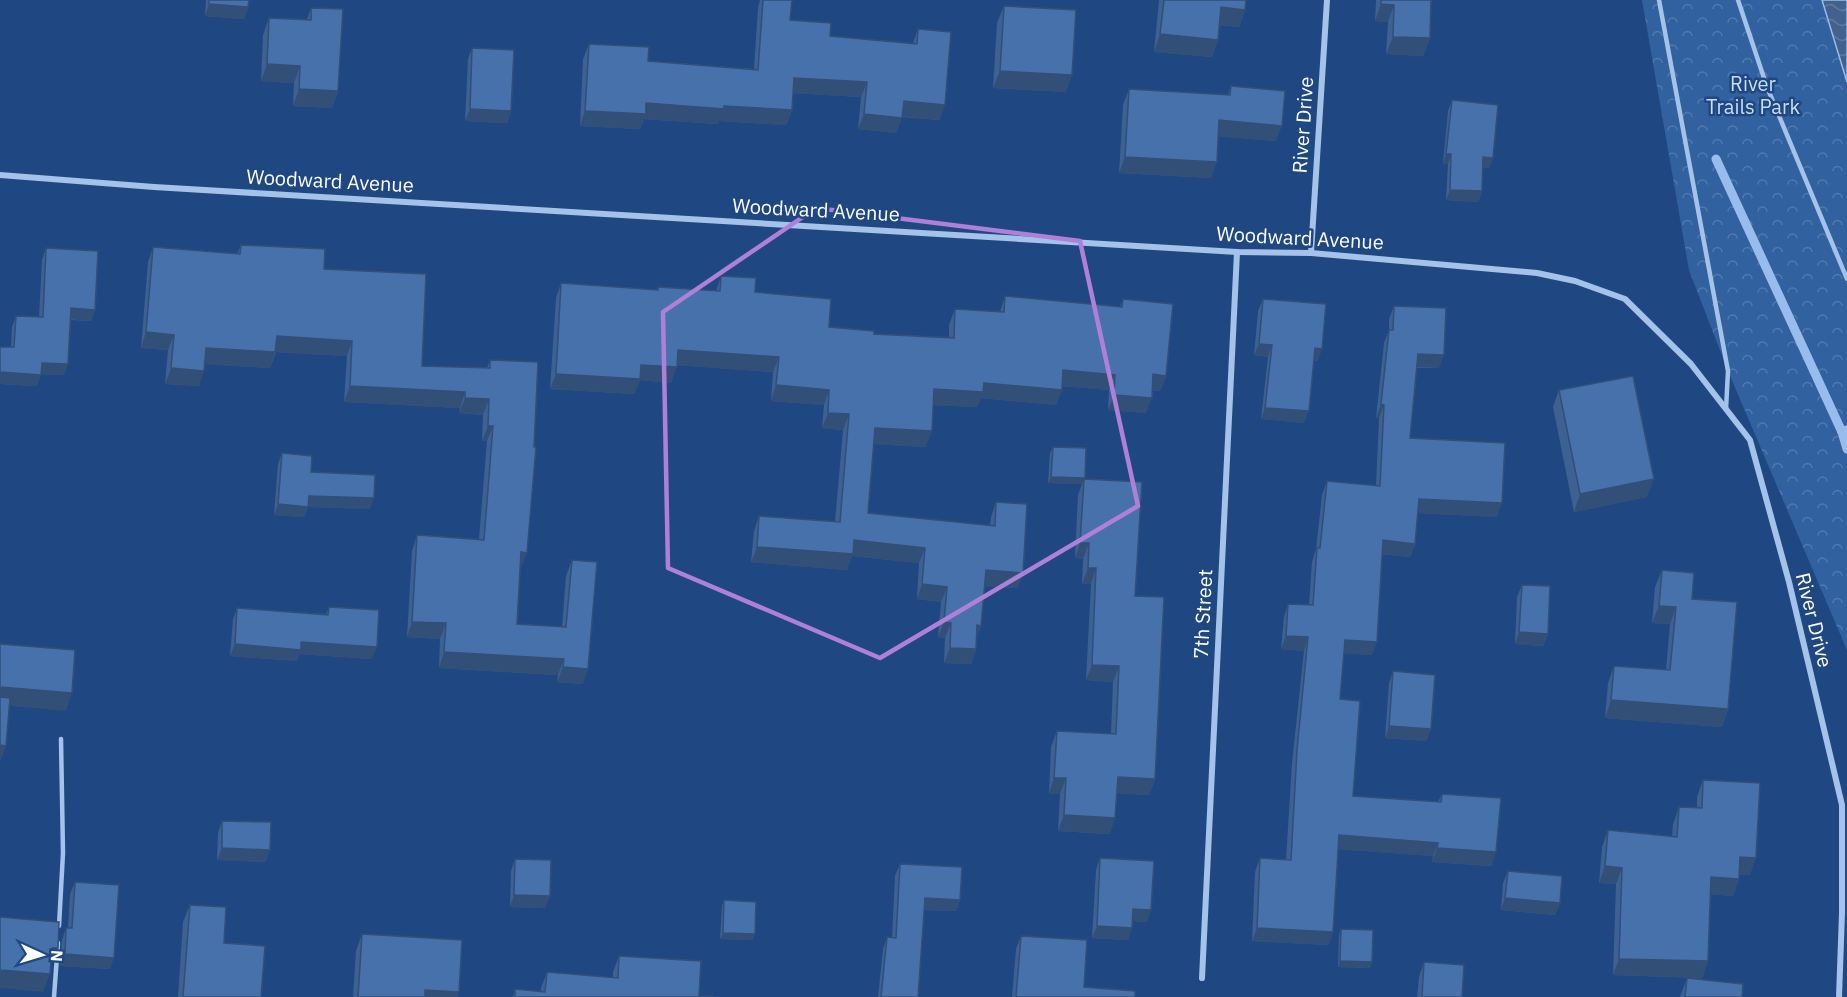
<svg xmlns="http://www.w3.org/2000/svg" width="1847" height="997" font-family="'IBM Plex Sans',sans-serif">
	<defs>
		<pattern id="park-crowns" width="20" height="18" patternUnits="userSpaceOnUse" patternTransform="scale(1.5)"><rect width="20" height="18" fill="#3261a0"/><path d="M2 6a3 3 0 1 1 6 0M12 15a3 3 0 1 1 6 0" fill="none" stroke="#5179ae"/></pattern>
		<pattern id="water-waves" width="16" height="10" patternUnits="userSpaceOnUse" patternTransform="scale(1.5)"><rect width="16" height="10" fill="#44618c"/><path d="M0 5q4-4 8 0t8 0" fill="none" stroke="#60799d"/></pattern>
	</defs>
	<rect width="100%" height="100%" fill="#1f4882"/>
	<path fill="url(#park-crowns)" d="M1642 0H1847V650L1728 371 1689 270Z"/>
	<path fill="url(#water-waves)" stroke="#98bceb" stroke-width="1.5" d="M1822 0H1847V82Z"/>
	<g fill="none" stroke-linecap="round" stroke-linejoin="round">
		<g stroke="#98bceb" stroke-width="9">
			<path d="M1716 159 1842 432 1847 430"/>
			<path d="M1842 432 1847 449"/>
		</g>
		<g stroke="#a5c2e9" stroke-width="4.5">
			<path d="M1659 0 1728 371 1726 409"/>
			<path d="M1738 0 1767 87 1847 279"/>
			<path d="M59 926 63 853 61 739"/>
			<path d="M54 997 58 943"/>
		</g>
		<g stroke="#a5c2e9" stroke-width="6">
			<path d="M0 175 154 187 1237 252 1311 253 1537 273 1575 281 1625 299 1691 364 1750 440 1789 582 1842 805V913L1839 997"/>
			<path d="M1311 253 1327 0"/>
			<path d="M1202 978 1237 252"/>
		</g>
	</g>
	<g fill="#3d6193">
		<path d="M206 0H249L248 7 244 19 205 16Z"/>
		<path d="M760 0H792L790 20 830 36 913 43 918 29 940 120 902 117 896 133 858 129 861 97 793 93 792 110 786 125 719 121 718 124 644 119 640 129 580 126 583 59 589 44 648 61 754 69 758 8Z"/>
		<path d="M1159 0H1246L1245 10 1239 27 1219 25 1218 40 1212 57 1154 52Z"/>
		<path d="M1376 0H1431L1430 38 1423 56 1386 54 1388 22 1375 21Z"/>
		<path d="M1004 6 1066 92 993 88 997 23Z"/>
		<path d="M311 8 338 91 332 108 293 106 294 83 261 81 263 35 269 18 307 19Z"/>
		<path d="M472 48 511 111 507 123 465 121 468 59Z"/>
		<path d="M1231 86 1276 141 1218 136 1211 178 1119 173 1123 105 1129 89 1228 95Z"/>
		<path d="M1452 100 1493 158 1489 168H1483L1482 191 1478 202 1446 200 1448 164H1443L1448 111Z"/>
		<path d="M241 245 324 269 422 366 487 368 490 360 521 568H520L517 624 562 627 566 576 572 560 583 684 557 682 558 675 439 668 440 639 407 637 412 551 417 535 479 539 487 441H482L483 415 459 413 460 408 344 402 347 356 276 352 270 368 205 364 199 386 165 384 168 350 141 348 148 262 153 247 237 254Z"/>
		<path d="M46 248 95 310 91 321 71 320 64 375 41 374 37 386 0 384V347H11L12 327 16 316 39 317 42 260Z"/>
		<path d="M721 276 829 327 874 334 949 337V325L955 309 1000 312 1005 296 1120 307 1123 299 1166 376 1160 391 1152 390 1146 413 1108 410 1109 390 1062 386 1056 405 981 398 977 407 933 405 926 447 874 444 868 513 990 526 991 517 996 502 1023 573 1017 588 984 586 981 626 977 636 976 649 971 664 944 663 945 638 938 637 941 602 917 599 919 563 852 556 847 570 751 562 754 531 759 516 835 522 843 430 822 428 824 405 771 401 773 372 677 365 671 383 640 380 634 394 550 389 556 298 561 283 657 290 658 287 716 291Z"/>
		<path d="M1263 299 1318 361H1314L1304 423 1261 419 1268 357 1254 355 1258 311Z"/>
		<path d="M1394 306 1439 368H1417L1410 438 1497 517 1418 513 1415 544 1410 557 1382 554 1372 655 1344 653 1340 699 1353 796 1438 802 1442 794 1492 866 1432 862 1433 856 1338 849 1329 945 1252 941 1255 872 1260 858 1286 860 1292 763 1304 651 1281 649 1284 617 1288 604 1309 605 1312 562 1316 549 1322 495 1327 481 1376 486 1379 418H1376L1384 343 1389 330V319Z"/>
		<path d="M1559 390 1647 497 1574 512 1553 407Z"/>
		<path d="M1053 447 1085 479 1135 596 1155 779 1149 795 1117 793 1110 834 1058 831 1060 794H1049L1051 747 1057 731 1111 734 1113 682 1086 680 1091 584H1082L1083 559 1075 558 1078 495 1082 484 1048 483 1050 453Z"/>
		<path d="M282 453 311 472 370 509 308 507 304 517 274 515 278 464Z"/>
		<path d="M1662 570 1692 599 1728 709 1722 727 1605 718 1608 683 1614 666 1666 670 1670 624 1652 623 1655 587Z"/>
		<path d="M1522 585 1548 634 1543 646 1515 644 1517 597Z"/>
		<path d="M329 607 372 659 299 654 297 661 230 656 233 619 237 608 326 614Z"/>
		<path d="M1393 671 1431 729 1426 741 1385 738 1389 683Z"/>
		<path d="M1703 780 1750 875 1739 874V879L1733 896 1710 894 1708 961 1702 978 1613 975 1616 884 1599 883 1602 847 1608 830 1672 836 1673 824 1679 807 1697 808V797Z"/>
		<path d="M222 821 266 862 217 860 218 833Z"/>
		<path d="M1100 858 1147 922 1133 921 1128 940 1092 938 1096 870Z"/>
		<path d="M515 859 545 908 510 907 511 871Z"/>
		<path d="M900 864 960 900 956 911 924 910 918 997H878L883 949 887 937H892L895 876Z"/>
		<path d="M1508 871 1560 903 1555 915 1501 910 1503 883Z"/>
		<path d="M75 882 110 969 60 966 62 940 66 928H68L70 894Z"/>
		<path d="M724 900 755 934 752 940 720 939 722 906Z"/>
		<path d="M190 905 224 943 261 997H178L183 922Z"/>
		<path d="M1341 929 1372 962 1370 968 1338 967 1339 935Z"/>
		<path d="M362 934 459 992 457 997H353L356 951Z"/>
		<path d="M1021 936 1084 987 1135 997H1012L1016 949Z"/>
		<path d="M619 956 699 996 719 997H513L515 989 541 992V988L547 972 613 978V972Z"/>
		<path d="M1424 962 1462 997H1417L1419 977Z"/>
		<path d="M1687 978 1742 997H1680Z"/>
	</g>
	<g fill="#324f78">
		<path d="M209 4 248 7 244 19 205 16Z"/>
		<path d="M1381 4 1394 5 1388 22 1375 21Z"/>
		<path d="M1221 7 1245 10 1239 27 1215 24Z"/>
		<path d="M1160 34 1218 40 1212 57 1154 52Z"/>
		<path d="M1393 37 1430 38 1423 56 1386 54Z"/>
		<path d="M267 64 300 66 294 83 261 81Z"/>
		<path d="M1000 71 1072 75 1066 92 993 88Z"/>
		<path d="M794 78 867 82 861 97 788 93Z"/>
		<path d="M299 89 338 91 332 108 293 106Z"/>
		<path d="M904 101 945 105 940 120 898 116Z"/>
		<path d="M646 103 724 106 792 110 786 125 719 121 718 124 644 119 640 129 580 126 585 111Z"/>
		<path d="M470 109 511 111 507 123 465 121Z"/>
		<path d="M864 114 902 118 896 133 858 129Z"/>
		<path d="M1219 120 1282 126 1276 141 1213 136Z"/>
		<path d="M1446 154H1451L1448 164H1443Z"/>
		<path d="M1125 157 1217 162 1211 178 1119 173Z"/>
		<path d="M1483 157 1493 158 1489 168H1480Z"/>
		<path d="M1450 190 1482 191 1478 202 1446 200Z"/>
		<path d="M71 308 95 310 91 321 67 319Z"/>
		<path d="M146 332 174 335 168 350 141 348Z"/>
		<path d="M277 336 352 341 347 356 271 352Z"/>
		<path d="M1259 344 1272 345 1268 357 1254 355Z"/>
		<path d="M206 348 275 352 270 368 201 364Z"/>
		<path d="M1315 348 1322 349 1318 361 1311 360Z"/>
		<path d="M678 350 779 357 773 372 672 365Z"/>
		<path d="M1418 354 1444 355 1439 368 1413 367Z"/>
		<path d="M42 363 68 364 64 375 38 374Z"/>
		<path d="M641 365 677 367 671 383 640 380 634 394 550 389 556 374Z"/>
		<path d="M171 368 204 371 199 386 165 384Z"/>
		<path d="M1063 370 1115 375 1109 390 1058 386Z"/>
		<path d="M0 372 41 375 37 386 0 384Z"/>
		<path d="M1153 374 1166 376 1160 391 1147 390Z"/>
		<path d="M984 383 1062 390 1056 405 981 398 977 407 928 405 934 389Z"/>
		<path d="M776 385 829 390 824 405 771 401Z"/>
		<path d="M350 386 465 392 460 408 344 402Z"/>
		<path d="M1114 395 1152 398 1146 413 1108 410Z"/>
		<path d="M465 398 489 399 483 415 459 413Z"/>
		<path d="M1381 404 1384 405 1379 418H1376Z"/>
		<path d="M1265 408 1309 411 1304 423 1261 419Z"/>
		<path d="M828 413 849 414 843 430 822 428Z"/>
		<path d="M488 426H493L487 441H482Z"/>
		<path d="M875 428 932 431 926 447 869 444Z"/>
		<path d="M1051 477 1085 478 1082 484 1048 483Z"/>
		<path d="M1654 479 1647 497 1574 512 1580 494Z"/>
		<path d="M309 496 374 498 370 509 308 507 304 517 274 515 278 504Z"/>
		<path d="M1419 499 1502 503 1497 517 1414 513Z"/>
		<path d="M854 540 925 548 919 563 852 556 847 570 751 562 757 547Z"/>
		<path d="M1383 540 1415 544 1410 557 1378 554Z"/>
		<path d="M1080 543H1089L1083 559 1075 558Z"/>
		<path d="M521 552 527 553 521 568H516Z"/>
		<path d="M1088 568H1096L1091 584H1082Z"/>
		<path d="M986 570 1023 573 1017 588 980 586Z"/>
		<path d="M922 584 947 587 941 602 917 599Z"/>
		<path d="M1659 606 1676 607 1670 624 1652 623Z"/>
		<path d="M412 622 446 623 440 639 407 637Z"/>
		<path d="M944 622 951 623 945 638 938 637Z"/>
		<path d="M977 625 981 626 975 641Z"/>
		<path d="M1519 632 1548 634 1543 646 1515 644Z"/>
		<path d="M1286 636 1308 637 1304 651 1281 649Z"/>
		<path d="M1345 640 1377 642 1372 655 1340 653Z"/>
		<path d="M301 642 377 647 372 659 299 654 297 661 230 656 235 644Z"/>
		<path d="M950 648 976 649 971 664 944 663Z"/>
		<path d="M444 652 564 659 558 675 439 668Z"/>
		<path d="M1092 665 1119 666 1113 682 1086 680Z"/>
		<path d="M563 667 588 669 583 684 557 682Z"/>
		<path d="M0 687 72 693 66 711 0 705Z"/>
		<path d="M1611 700 1728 709 1722 727 1605 718Z"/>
		<path d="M1389 726 1431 729 1426 741 1385 738Z"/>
		<path d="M0 745 6 746 0 762Z"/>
		<path d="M1118 777 1155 779 1149 795 1112 793Z"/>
		<path d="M1054 778H1066L1060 794H1049Z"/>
		<path d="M1064 815 1115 818 1110 834 1058 831Z"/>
		<path d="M1339 835 1438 843 1433 856 1334 849Z"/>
		<path d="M222 848 270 850 266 862 217 860Z"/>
		<path d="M1437 848 1496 852 1492 866 1432 862Z"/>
		<path d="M1740 857 1756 858 1750 875 1734 874Z"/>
		<path d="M1605 866 1622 868 1616 884 1599 883Z"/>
		<path d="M1711 877 1739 879 1733 896 1705 894Z"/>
		<path d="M514 895 550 896 545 908 510 907Z"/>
		<path d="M925 898 960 900 956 911 921 910Z"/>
		<path d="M1505 898 1560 903 1555 915 1501 910Z"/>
		<path d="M1133 909 1151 910 1147 922 1129 921Z"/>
		<path d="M1097 926 1132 928 1128 940 1092 938Z"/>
		<path d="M1257 928 1333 932 1329 945 1252 941Z"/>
		<path d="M723 933 755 934 752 940 720 939Z"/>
		<path d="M52 948H58L51 965H46Z"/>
		<path d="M65 954 114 958 110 969 60 966Z"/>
		<path d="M1619 959 1708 961 1702 978 1613 975Z"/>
		<path d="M1340 961 1372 962 1370 968 1338 967Z"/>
		<path d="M0 970 50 974 43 992 0 988Z"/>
		<path d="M425 990 459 992 457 997H423Z"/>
	</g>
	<g fill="#4771ab" stroke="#324f78" stroke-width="1.5">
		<path d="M209 0H249L248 7 209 4Z"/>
		<path d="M763 0H792L790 20 831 23 830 36 917 44 918 29 951 32 945 105 904 101 902 118 864 114 867 82 794 78 792 110 724 106V109L646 103V114L585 111 589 44 649 47 648 61 758 70Z"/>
		<path d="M1164 0H1246L1245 10 1221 7 1218 40 1160 34Z"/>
		<path d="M1381 0H1431L1430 38 1393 37 1394 5 1381 4Z"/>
		<path d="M1004 6 1076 10 1072 75 1000 71Z"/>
		<path d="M311 8 343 9 338 91 299 89 300 66 267 64 269 18 311 20Z"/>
		<path d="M472 48 514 50 511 111 470 109Z"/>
		<path d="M1231 86 1285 91 1282 126 1219 120 1217 162 1125 157 1129 89 1230 95Z"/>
		<path d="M1452 100 1498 105 1493 158 1483 157 1482 191 1450 190 1451 154H1446Z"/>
		<path d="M241 245 325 249 324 269 426 274 422 366 490 368V360L538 362 534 447H536L527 553 521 552 517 624 566 627 572 560 597 562 588 669 563 667 564 659 444 652 446 623 412 622 417 535 484 540 493 426H488L489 399 465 398V392L350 386 352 341 277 336 275 352 206 348 204 371 171 368 174 335 146 332 153 247 240 254Z"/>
		<path d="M46 248 98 251 95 310 71 308 68 364 42 363 41 375 0 372V347H14L16 316 43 317Z"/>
		<path d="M721 276 756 278 755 292 831 299 829 327 874 331V334L954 338 955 309 1004 312 1005 296 1122 307 1123 299 1173 304 1166 376 1153 374 1152 398 1114 395 1115 375 1063 370 1062 390 984 383 983 392 934 389 932 431 875 428 868 513 995 526 996 502 1027 504 1023 573 986 570 981 626 977 625 976 649 950 648 951 623 944 622 947 587 922 584 925 548 854 540 853 554 757 547 759 516 840 522 849 414 828 413 829 390 776 385 779 357 678 350 677 367 641 365 640 379 556 374 561 283 658 290V287L720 291Z"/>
		<path d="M1263 299 1326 304 1322 349 1315 348 1309 411 1265 408 1272 345 1259 344Z"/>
		<path d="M1394 306 1446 308 1444 355 1418 354 1410 438 1505 443 1502 503 1419 499 1415 544 1383 540 1377 642 1345 640 1340 699 1360 701 1353 796 1441 802 1442 794 1501 798 1496 852 1437 848 1438 843 1339 835 1333 932 1257 928 1260 858 1291 860 1297 750 1308 637 1286 636 1288 604 1313 605 1317 548H1320L1327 481 1380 486 1384 405 1381 404 1389 330H1393Z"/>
		<path d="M1633 376 1654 479 1580 494 1559 390Z"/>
		<path d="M1053 447 1086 448 1085 478 1051 477Z"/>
		<path d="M282 453 312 456 311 472 375 475 374 498 309 496 308 507 278 504Z"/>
		<path d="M1084 479 1142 482 1135 596 1164 597 1155 779 1118 777 1115 818 1064 815 1066 778H1054L1057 731 1116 734 1119 666 1092 665 1096 568H1088L1089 543H1080Z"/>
		<path d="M1662 570 1694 573 1692 599 1737 602 1728 709 1611 700 1614 666 1670 670 1676 607 1659 606Z"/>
		<path d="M1522 585 1550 586 1548 634 1519 632Z"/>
		<path d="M329 607 379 610 377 647 301 642V650L235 644 237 608 328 615Z"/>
		<path d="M0 644 75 650 72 693 0 687Z"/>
		<path d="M1393 671 1435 675 1431 729 1389 726Z"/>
		<path d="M0 697 10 698 6 746 0 745Z"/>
		<path d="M1703 780 1760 783 1756 858 1740 857 1739 879 1711 877 1708 961 1619 959 1622 868 1605 866 1608 830 1677 837 1679 807 1702 808Z"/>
		<path d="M222 821 271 822 270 850 222 848Z"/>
		<path d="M1100 858 1154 861 1151 910 1133 909 1132 928 1097 926Z"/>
		<path d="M515 859 551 860 550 896 514 895Z"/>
		<path d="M900 864 962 867 960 900 925 898 918 997H881L887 937 896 938Z"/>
		<path d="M1508 871 1562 876 1560 903 1505 898Z"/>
		<path d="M75 882 119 885 114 958 65 954 66 928H72Z"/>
		<path d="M724 900 756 902 755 934 723 933Z"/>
		<path d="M190 905 226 907 224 943 265 946 261 997H183Z"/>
		<path d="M0 917 59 922 58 948H52L50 974 0 970Z"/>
		<path d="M1341 929 1373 930 1372 962 1340 961Z"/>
		<path d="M362 934 462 940 459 992 425 990V997H358Z"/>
		<path d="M1021 936 1087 940 1084 987 1135 991V997H1016Z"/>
		<path d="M619 956 701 961 699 996 719 997H515V989L545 992 547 972 618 978Z"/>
		<path d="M1424 962 1464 965 1462 997H1422Z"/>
		<path d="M1687 978 1743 984 1742 997H1685Z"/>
	</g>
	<path fill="none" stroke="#b080d9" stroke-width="4.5" stroke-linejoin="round" d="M816 208 1080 241 1138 506 880 658 668 568 663 312Z"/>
	<g text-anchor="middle" stroke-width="5" stroke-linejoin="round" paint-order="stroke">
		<g font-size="20" fill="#c9ddf7" stroke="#1f4882">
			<text x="1753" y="91">River<tspan x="1753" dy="23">Trails Park</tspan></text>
		</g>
		<g font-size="20" fill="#fff" stroke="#1f4882">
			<text transform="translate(1303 125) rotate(-86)" y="7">River Drive</text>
			<text transform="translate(330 181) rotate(3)" y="7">Woodward Avenue</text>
			<text transform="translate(816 210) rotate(3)" y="7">Woodward Avenue</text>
			<text transform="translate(1300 238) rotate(3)" y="7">Woodward Avenue</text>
			<text transform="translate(1203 614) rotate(-87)" y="7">7th Street</text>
			<text transform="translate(1814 620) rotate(76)" y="7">River Drive</text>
		</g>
	</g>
	<g transform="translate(42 955) rotate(94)" stroke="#1f4882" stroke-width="4.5" paint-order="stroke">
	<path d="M0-4.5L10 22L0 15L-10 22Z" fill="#ffffff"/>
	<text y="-9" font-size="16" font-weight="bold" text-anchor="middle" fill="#ffffff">N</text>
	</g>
</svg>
